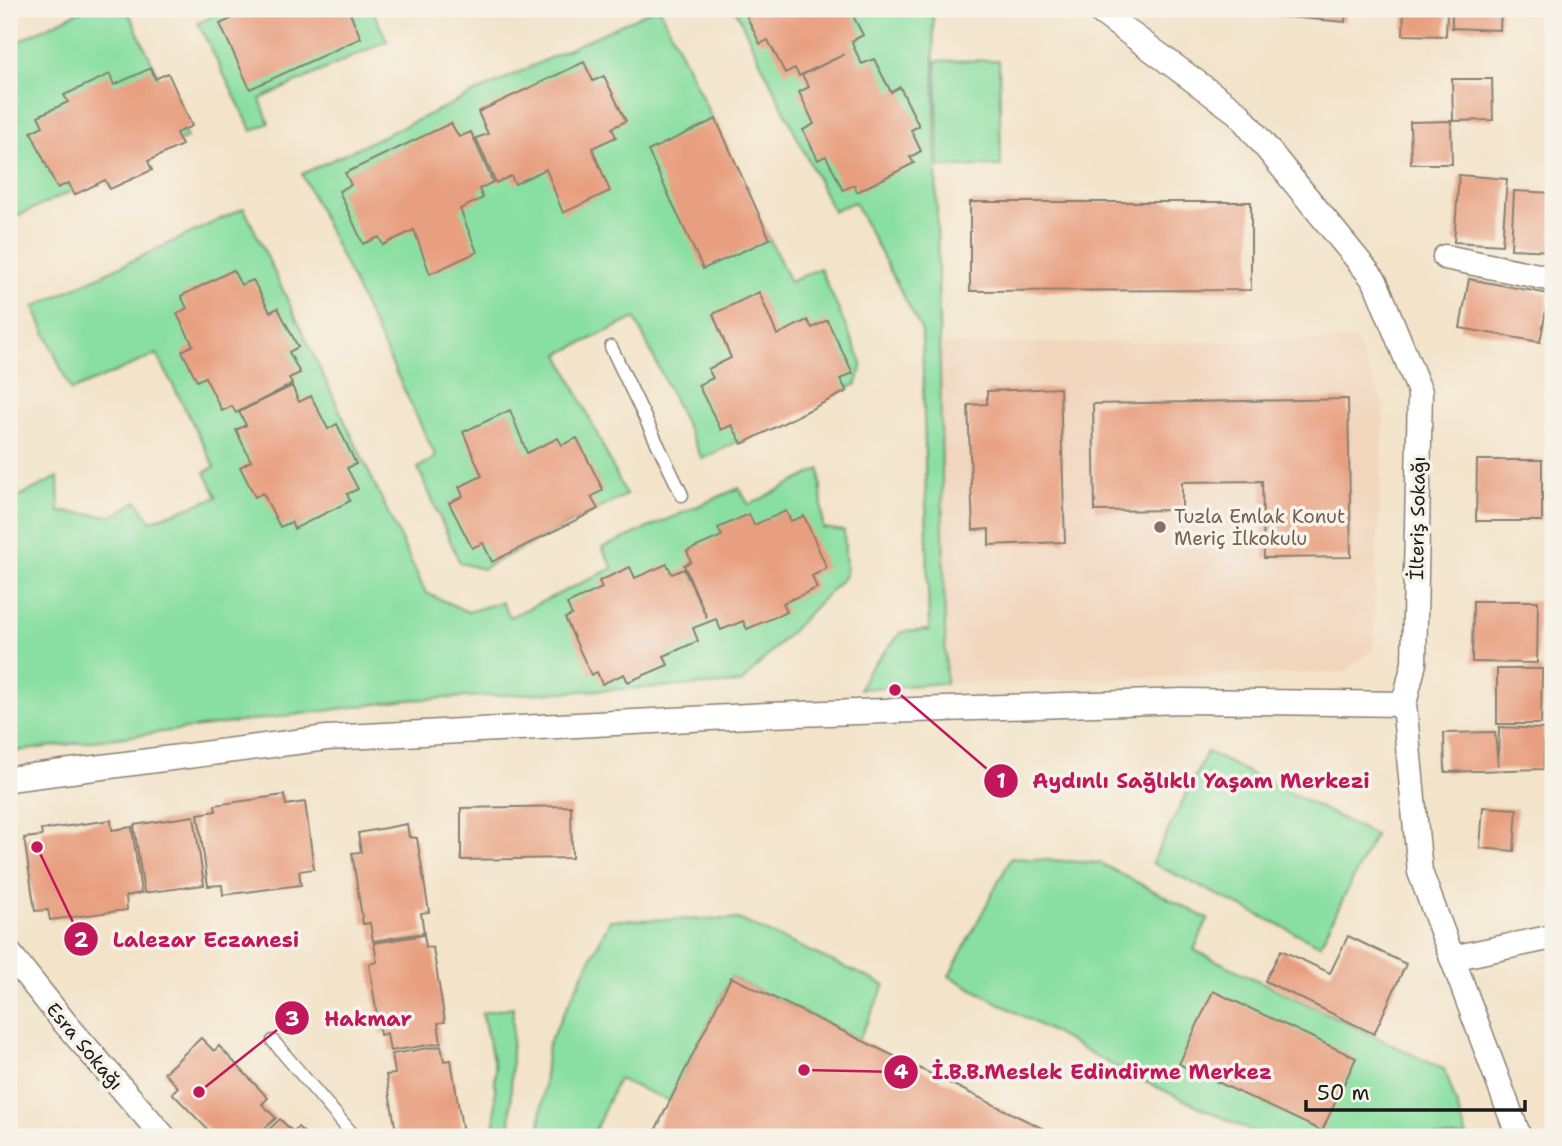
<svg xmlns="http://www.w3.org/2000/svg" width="1562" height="1146" font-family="'Shantell Sans',sans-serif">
	<rect width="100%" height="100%" fill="#f7f3e8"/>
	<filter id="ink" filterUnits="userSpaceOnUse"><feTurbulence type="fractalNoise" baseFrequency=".0143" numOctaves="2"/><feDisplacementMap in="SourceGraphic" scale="14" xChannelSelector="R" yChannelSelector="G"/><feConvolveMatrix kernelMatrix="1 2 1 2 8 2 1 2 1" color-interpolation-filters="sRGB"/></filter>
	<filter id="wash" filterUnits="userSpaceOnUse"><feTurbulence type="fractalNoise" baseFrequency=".00686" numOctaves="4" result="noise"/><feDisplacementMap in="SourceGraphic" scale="28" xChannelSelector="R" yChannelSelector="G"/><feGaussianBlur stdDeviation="1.57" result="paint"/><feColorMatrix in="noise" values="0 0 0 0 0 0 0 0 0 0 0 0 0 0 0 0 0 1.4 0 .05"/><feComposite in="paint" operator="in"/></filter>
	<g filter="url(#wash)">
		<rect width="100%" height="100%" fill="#f3e3c9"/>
		<path fill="#f1d5bd" d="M1355 340 1384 406 1373 649 1346 672 946 683 939 344Z"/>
		<g fill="#89dfa1" stroke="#527e5e" stroke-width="2">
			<path d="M84 9H127L187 138 9 220V46Z"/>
			<path d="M220 9H372L387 41 260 99 269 123 252 131 198 23 221 13Z"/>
			<path d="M654 9H660L790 282 820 268 862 363 857 384 702 459 635 318 559 354 626 495 482 569 460 563 418 468 436 457 302 174Z"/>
			<path d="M735 9H933L946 683 860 689 867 672 902 632 929 630 922 331 854 202 833 211Z"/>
			<path d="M999 60 1001 166 939 167 936 61Z"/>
			<path d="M244 208 426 593 468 612 501 602 510 617 613 568 602 548 739 488 749 505 820 469 823 528 844 531 846 575 741 683 408 700 9 752V501L58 477 59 512 113 516 137 501 151 521 217 497 205 472 215 467 157 354 71 391 34 307Z"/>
			<path d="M1207 752 1375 835 1320 945 1152 863Z"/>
			<path d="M1011 858 1100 863 1208 919 1194 950 1445 1070 1467 1137H1264L1127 1073 949 976Z"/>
			<path d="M738 919 885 985 859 1039 731 977 670 1101 618 1079 592 1137H554L540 1126 548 1045 610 920Z"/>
			<path d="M513 1007 510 1137H495V1068L482 1013Z"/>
		</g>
		<g id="blocks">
			<g fill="#e89f7f">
				<path d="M252 9H348L361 38 250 89 220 24Z"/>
				<path d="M754 9H864L852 14 863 35 852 41 854 48 862 64 874 59 891 92 900 87 919 126 911 130 921 151 910 157 914 163 857 192 854 185 843 190 826 156 818 160 803 130 814 124 799 92 809 87 802 75 845 54 799 76 795 68 785 73 768 40 760 44 745 13Z"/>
				<path d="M1243 9H1346L1345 22 1243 13Z"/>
				<path d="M1404 9H1447L1446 36 1403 35Z"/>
				<path d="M1452 9H1501L1500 30 1452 28Z"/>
				<path d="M584 62 593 81 604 76 626 121 612 128 616 137 592 148 610 191 563 213 546 169 515 184 511 176 496 183 476 138 488 134 478 112Z"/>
				<path d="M151 68 155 79 168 73 192 126 176 133 182 145 148 161 152 170 110 189 105 180 74 195 69 183 57 188 31 132 43 126 38 116 68 102 64 95 110 74 114 85Z"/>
				<path d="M1452 79H1492L1493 120 1453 121Z"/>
				<path d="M716 119 770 239 703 269 648 151Z"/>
				<path d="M1451 121 1452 164H1411L1410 122Z"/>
				<path d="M451 123 459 137 471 132 493 182 479 189 483 198 460 209 477 252 430 274 414 230 383 245 379 237 363 244 339 191 351 185 345 173Z"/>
				<path d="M1459 175 1507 179 1502 245 1454 242Z"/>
				<path d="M1514 191 1553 193 1552 251 1511 249Z"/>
				<path d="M970 202H1251V290L970 291Z"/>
				<path d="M233 270 241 285 253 280 270 312 278 308 298 347 289 352 300 373 289 378 292 384 236 413 232 406 222 411 205 377 197 381 182 351 193 345 177 314 187 308 181 296Z"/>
				<path d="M1469 279 1549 294 1540 342 1460 328Z"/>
				<path d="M759 292 777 335 807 320 812 328 827 320 853 373 840 379 847 391 742 444 732 425 721 430 698 385 713 378 708 369 731 358 713 314Z"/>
				<path d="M292 386 299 402 311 396 328 429 337 424 356 464 347 468 358 489 347 494 350 501 294 529 291 522 280 527 263 493 255 497 240 467 251 461 236 430 246 425 239 412Z"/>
				<path d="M1060 388 1065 542 989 545V529L973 530 968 405 987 404V391Z"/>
				<path d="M1348 399 1351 557 1264 558 1262 481 1182 482V510L1095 511 1093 404Z"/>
				<path d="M510 410 527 453 558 438 562 445 577 438 603 490 591 497 598 509 492 562 483 543 472 548 449 503 463 496 459 487 482 476 463 432Z"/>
				<path d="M1477 460H1542V521H1476Z"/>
				<path d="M786 511 791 521 804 516 827 568 812 576 817 588 783 603 787 612 747 629 743 621 721 630 716 619 693 628 698 641 664 656 668 665 628 682 624 674 602 684 597 672 591 675 565 618 572 615 567 604 602 588 599 581 630 567 635 578 667 564 672 574 684 569 707 618 684 565 691 562 687 551 722 536 718 528 749 514 754 525Z"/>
				<path d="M1473 601H1538L1537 663 1472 662Z"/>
				<path d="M1497 669H1542L1541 724H1497Z"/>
				<path d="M1499 727 1544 729V769L1445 772 1444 733 1495 732 1498 766Z"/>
				<path d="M284 795 286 805 305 802 314 869 299 871 301 885 223 895 222 885 208 886 198 814 216 811 215 805Z"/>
				<path d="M571 806 572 858 461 860V808Z"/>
				<path d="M1483 807 1517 809 1514 851 1480 848Z"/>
				<path d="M194 816 204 885 144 893 134 825Z"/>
				<path d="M111 820 112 830 132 827 141 893 126 896 127 910 50 920 48 910 35 911 24 838 42 836 41 830Z"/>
				<path d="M407 824 409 837 417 838 429 912 421 913 424 933 373 941 370 923 363 924 352 853 361 852 358 833Z"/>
				<path d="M424 935 426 947 433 948 445 1022 438 1023 441 1043 390 1051 387 1033 380 1035 369 964 377 962 374 943Z"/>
				<path d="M1348 936 1406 964 1374 1034 1265 981 1281 950 1330 973Z"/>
				<path d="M731 977 859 1039 1060 1137H652Z"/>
				<path d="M1213 991 1356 1058 1322 1131 1179 1064Z"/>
				<path d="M201 1038 214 1051 219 1046 268 1098 262 1104 276 1118 256 1137H215L172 1093 178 1087 164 1073Z"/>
				<path d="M441 1046 444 1061 451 1060 463 1134 456 1135V1137H397L386 1075 395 1074 392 1054Z"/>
				<path d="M280 1119 293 1132 298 1127 308 1137H261Z"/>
			</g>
		</g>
	</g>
	<g filter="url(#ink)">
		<use href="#blocks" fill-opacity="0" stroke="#888072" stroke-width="2"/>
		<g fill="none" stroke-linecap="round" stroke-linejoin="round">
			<defs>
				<g id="lane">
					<path d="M611 347 682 495"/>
					<path d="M273 1041 355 1137"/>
				</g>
				<g id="street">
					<path d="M1097 9 1238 113 1375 281 1420 392 1414 663 1404 704 1420 872 1519 1137"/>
					<path d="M1445 257 1553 279"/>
					<path d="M9 779 327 738 768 715 1182 701 1404 704"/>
					<path d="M9 953 65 1023 164 1137"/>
					<path d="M1452 958 1553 937"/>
				</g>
			</defs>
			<use href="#lane" stroke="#888072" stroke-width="15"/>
			<use href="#street" stroke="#888072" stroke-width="27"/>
			<use href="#lane" stroke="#fff" stroke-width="12"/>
			<use href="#street" stroke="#fff" stroke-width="24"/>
		</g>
	</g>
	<circle fill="#8d6e63" stroke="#f7f3e8" stroke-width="2.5" cx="1160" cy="527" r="7"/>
	<g text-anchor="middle" stroke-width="7" stroke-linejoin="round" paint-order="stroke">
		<g font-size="19" fill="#785e54" stroke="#f7f3e8" text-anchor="start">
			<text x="1174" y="523">Tuzla Emlak Konut<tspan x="1174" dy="22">Meriç İlkokulu</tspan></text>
		</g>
		<g font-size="19" fill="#1c1c1c" stroke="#f7f3e8">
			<text transform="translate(1417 518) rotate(-89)" y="7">İlteriş Sokağı</text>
			<text transform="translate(85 1046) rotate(50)" y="7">Esra Sokağı</text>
		</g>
	</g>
	<path fill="none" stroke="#c2185b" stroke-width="2.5" d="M895 690L1001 781M37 847L81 939M199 1092L292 1018M804 1070L901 1072"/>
	<g fill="#c2185b" stroke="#f7f3e8" stroke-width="2.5">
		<circle cx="895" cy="690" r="7"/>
		<circle cx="37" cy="847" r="7"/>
		<circle cx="199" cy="1092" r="7"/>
		<circle cx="804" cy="1070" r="7"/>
		<circle cx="1001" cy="781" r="18"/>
		<circle cx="81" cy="939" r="18"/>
		<circle cx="292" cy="1018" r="18"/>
		<circle cx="901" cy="1072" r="18"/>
	</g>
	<g font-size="21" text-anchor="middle" font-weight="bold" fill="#fff">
		<text x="1001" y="788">1</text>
		<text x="81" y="947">2</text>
		<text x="292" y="1026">3</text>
		<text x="901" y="1079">4</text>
	</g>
	<g font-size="21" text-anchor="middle" font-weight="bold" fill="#c2185b" stroke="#f7f3e8" stroke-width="7" stroke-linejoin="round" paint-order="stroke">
		<text x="1201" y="788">Aydınlı Sağlıklı Yaşam Merkezi</text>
		<text x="206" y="947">Lalezar Eczanesi</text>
		<text x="368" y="1026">Hakmar</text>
		<text x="1102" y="1079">İ.B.B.Meslek Edindirme Merkez</text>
	</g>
	<rect width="1562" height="1146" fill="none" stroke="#f7f3e8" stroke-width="35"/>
	<path d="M1306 1100v10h219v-10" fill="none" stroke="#1c1c1c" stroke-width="3.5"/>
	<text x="1317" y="1100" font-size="21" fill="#1c1c1c" stroke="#f7f3e8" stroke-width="5" paint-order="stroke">50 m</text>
</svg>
